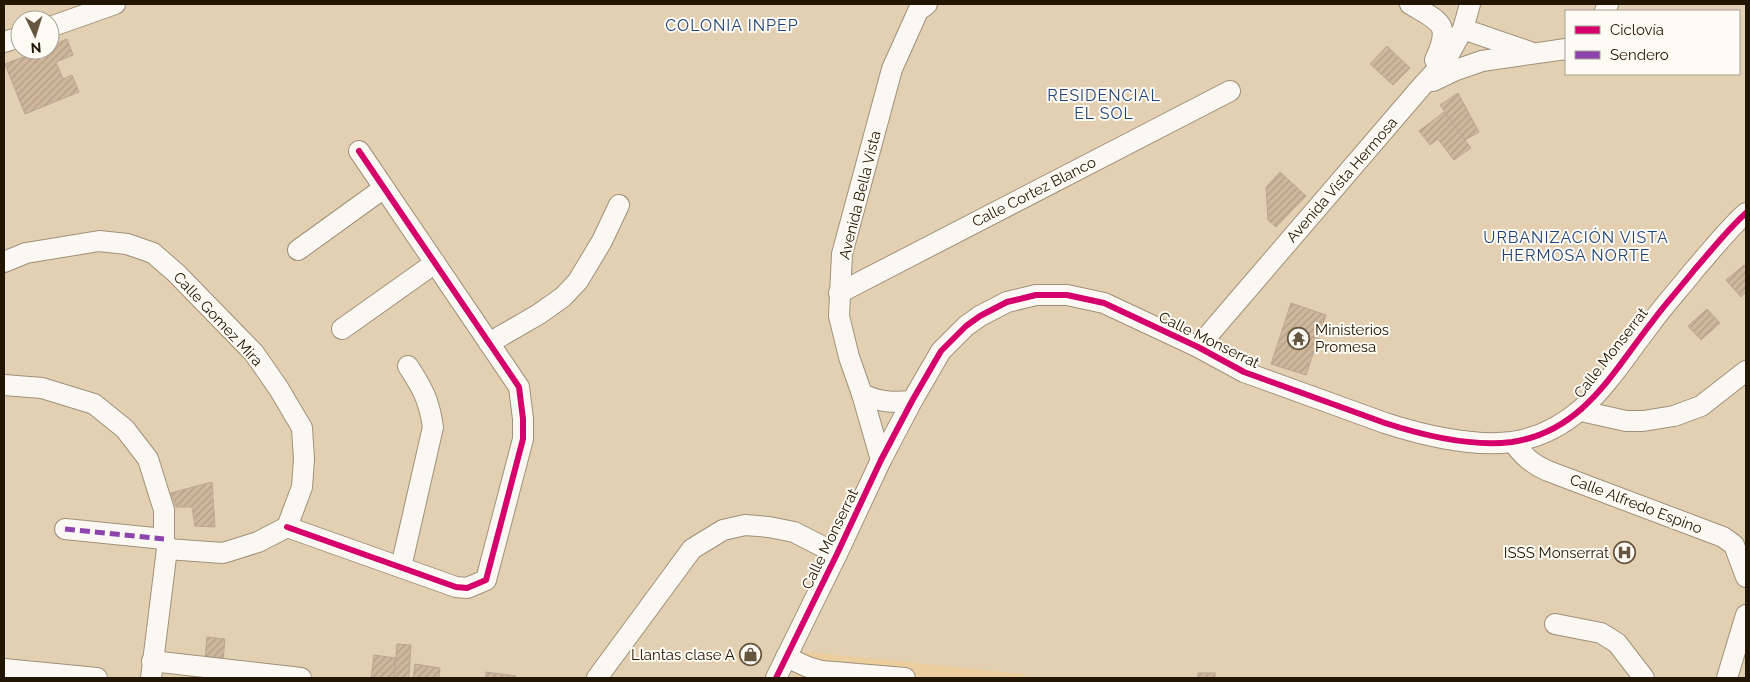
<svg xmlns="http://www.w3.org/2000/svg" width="1750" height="682" font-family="Raleway,sans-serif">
	<defs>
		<pattern id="building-hatch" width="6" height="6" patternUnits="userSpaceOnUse" patternTransform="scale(1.25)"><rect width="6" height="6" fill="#cfb79c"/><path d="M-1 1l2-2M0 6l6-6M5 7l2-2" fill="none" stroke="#b19c85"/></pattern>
	</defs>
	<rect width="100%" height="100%" fill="#e3d0b2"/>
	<path fill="#eccd9d" d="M807 652 1024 674 1027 678H794Z"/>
	<g fill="url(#building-hatch)" stroke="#b9a792">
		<path d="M67 39 73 55 56 62 63 79 72 75 79 92 25 114 5 64 41 50H50V46Z"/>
		<path d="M1387 46 1410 68 1393 85 1370 64Z"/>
		<path d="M1458 93 1479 132 1465 140 1440 105Z"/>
		<path d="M1444 112 1471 148 1454 160 1438 139 1430 145 1419 131Z"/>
		<path d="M1280 172 1306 196 1276 227 1268 220 1266 187Z"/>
		<path d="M1744 265 1746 268V292L1741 297 1726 280Z"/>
		<path d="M1291 303 1326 315 1306 375 1271 364Z"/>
		<path d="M1707 309 1720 323 1701 340 1688 326Z"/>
		<path d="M212 482 215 527 195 526 192 507H176L171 493Z"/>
		<path d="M207 637 225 639 223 660 205 658Z"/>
		<path d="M397 644 411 645 409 678H394Z"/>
		<path d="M374 655 395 658 394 678 371 677Z"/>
		<path d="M415 664 440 668 439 678H413Z"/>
		<path d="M486 672 516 676V678H486Z"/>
		<rect x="1198" y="673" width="17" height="5"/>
	</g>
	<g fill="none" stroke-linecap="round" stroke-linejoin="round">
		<defs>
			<g id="minor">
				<path d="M1410 4C1440 22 1452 23 1435 60"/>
				<path d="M1605 11 1608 4"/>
				<path d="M50 27 115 4"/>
				<path d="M1463 29 1530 52"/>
				<path d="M4 42 20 37"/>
				<path d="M1433 81 1456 70 1482 61 1566 49"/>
				<path d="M298 250 384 188"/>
				<path d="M4 262 26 253 99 241 127 244 153 253 176 273 254 353 279 389 302 428 304 459 302 487 287 527 258 542 223 553 167 549"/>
				<path d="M839 293 1230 91"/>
				<path d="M342 329 435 263"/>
				<path d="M489 343 539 314 563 297 578 281 602 241 619 205"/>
				<path d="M1198 347 1422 86 1446 60 1463 29 1470 4"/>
				<path d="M4 385 42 388 94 404 125 429 148 459 164 510V539L167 549 151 678"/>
				<path d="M862 394C879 402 893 403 912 401"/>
				<path d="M1581 411 1626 421H1643L1674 416 1701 406 1746 371"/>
				<path d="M1513 442C1523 456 1532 464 1548 471L1723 537 1734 545 1746 577"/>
				<path d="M881 460 862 394 849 357 839 316 842 254 892 69 918 11 927 4"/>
				<path d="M287 527 456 587 467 588 486 580 523 439V419L519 387 359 151"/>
				<path d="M65 529 164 539"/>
				<path d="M401 567 433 427C429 400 423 389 408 366"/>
				<path d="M1555 624 1601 633 1617 643 1644 678"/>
				<path d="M786 657 808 667 822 671 905 678"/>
				<path d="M152 661 301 678"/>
				<path d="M4 669 97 678"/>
				<path d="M597 678 692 549 723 530 745 525 769 527 794 532 837 554"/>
				<path d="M776 678 837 554 881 460 912 401 941 351 966 326 980 316 1007 302 1036 295H1067L1104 303 1198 347 1244 372 1385 423C1422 435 1473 447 1512 442 1583 431 1612 373 1652 322 1665 304 1681 287 1695 269 1712 250 1727 230 1746 213"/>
				<path d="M1727 678 1746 615"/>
			</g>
		</defs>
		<use href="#minor" stroke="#9f9179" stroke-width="22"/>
		<use href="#minor" stroke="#fbf8f3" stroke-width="20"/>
		<path stroke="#8e44ad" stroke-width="5" stroke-dasharray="10 5" stroke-linecap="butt" d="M65 529 164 539"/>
		<defs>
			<g id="cycleway">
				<path d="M287 527 456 587 467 588 486 580 523 439V419L519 387 359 151"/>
				<path d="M776 678 837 554 881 460 912 401 941 351 966 326 980 316 1007 302 1036 295H1067L1104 303 1198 347 1244 372 1385 423C1422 435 1473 447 1512 442 1583 431 1612 373 1652 322 1665 304 1681 287 1695 269 1712 250 1727 230 1746 213"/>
			</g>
		</defs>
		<use href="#cycleway" stroke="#fefbf5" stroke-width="9"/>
		<use href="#cycleway" stroke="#d6006c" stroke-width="6"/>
	</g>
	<defs>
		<symbol id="temple-ring" viewBox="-11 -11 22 22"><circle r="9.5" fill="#fefbf5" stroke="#66563f" stroke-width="1.5"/><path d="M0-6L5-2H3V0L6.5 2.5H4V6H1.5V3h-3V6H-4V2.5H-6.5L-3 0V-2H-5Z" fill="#66563f"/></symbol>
		<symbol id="hospital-ring" viewBox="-11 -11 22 22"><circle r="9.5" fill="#fefbf5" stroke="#66563f" stroke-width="1.5"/><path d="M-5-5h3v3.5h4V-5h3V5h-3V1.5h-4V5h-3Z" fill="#66563f"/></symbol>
		<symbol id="shop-ring" viewBox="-11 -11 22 22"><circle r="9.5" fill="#fefbf5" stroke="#66563f" stroke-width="1.5"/><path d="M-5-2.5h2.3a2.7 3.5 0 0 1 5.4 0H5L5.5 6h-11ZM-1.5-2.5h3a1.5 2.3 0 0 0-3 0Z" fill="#66563f"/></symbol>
	</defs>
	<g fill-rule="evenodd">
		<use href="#temple-ring" x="1286" y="326" width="25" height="25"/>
		<use href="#hospital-ring" x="1612" y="540" width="25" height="25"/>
		<use href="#shop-ring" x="738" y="642" width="25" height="25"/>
	</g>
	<g text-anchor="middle" stroke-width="4" stroke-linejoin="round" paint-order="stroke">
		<g font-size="15" fill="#221501" stroke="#fefbf5">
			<text transform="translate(1342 180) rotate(-49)" y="5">Avenida Vista Hermosa</text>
			<text transform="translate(1034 192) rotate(-27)" y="5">Calle Cortez Blanco</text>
			<text transform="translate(860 195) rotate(-76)" y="5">Avenida Bella Vista</text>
			<text transform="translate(218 319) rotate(47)" y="5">Calle Gomez Mira</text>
			<text transform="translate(1209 340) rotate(26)" y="5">Calle Monserrat</text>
			<text transform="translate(1611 353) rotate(-52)" y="5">Calle Monserrat</text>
			<text transform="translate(1636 504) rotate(21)" y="5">Calle Alfredo Espino</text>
			<text transform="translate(830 539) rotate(-64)" y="5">Calle Monserrat</text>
		</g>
		<g font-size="15" fill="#221501" stroke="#fefbf5" text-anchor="end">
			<text x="1315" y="335" text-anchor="start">Ministerios<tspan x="1315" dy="17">Promesa</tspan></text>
			<text x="1609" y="558">ISSS Monserrat</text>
			<text x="735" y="660">Llantas clase A</text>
		</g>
		<g font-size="16" letter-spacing="1" fill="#20447a" stroke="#fefbf5">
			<text x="732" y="31">COLONIA INPEP</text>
			<text x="1104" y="101">RESIDENCIAL<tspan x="1104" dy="18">EL SOL</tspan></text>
			<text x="1576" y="243">URBANIZACIÓN VISTA<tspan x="1576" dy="18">HERMOSA NORTE</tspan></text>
		</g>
	</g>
	<rect width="1750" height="682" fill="none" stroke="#221501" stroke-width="10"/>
	<rect x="1565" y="10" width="175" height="65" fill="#fefbf5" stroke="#a69f93"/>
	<rect x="1575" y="26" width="25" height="8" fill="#d6006c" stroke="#a69f93"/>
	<text x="1610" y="35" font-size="15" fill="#221501">Ciclovía</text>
	<rect x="1575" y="51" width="25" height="8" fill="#8e44ad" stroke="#a69f93"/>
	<text x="1610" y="60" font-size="15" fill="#221501">Sendero</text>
	<g transform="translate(35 35) rotate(176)"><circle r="24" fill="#fefbf5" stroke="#a69f93"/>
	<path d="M0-4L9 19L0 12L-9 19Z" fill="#66563f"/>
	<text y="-8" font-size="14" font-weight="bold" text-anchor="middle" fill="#221501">N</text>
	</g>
</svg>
